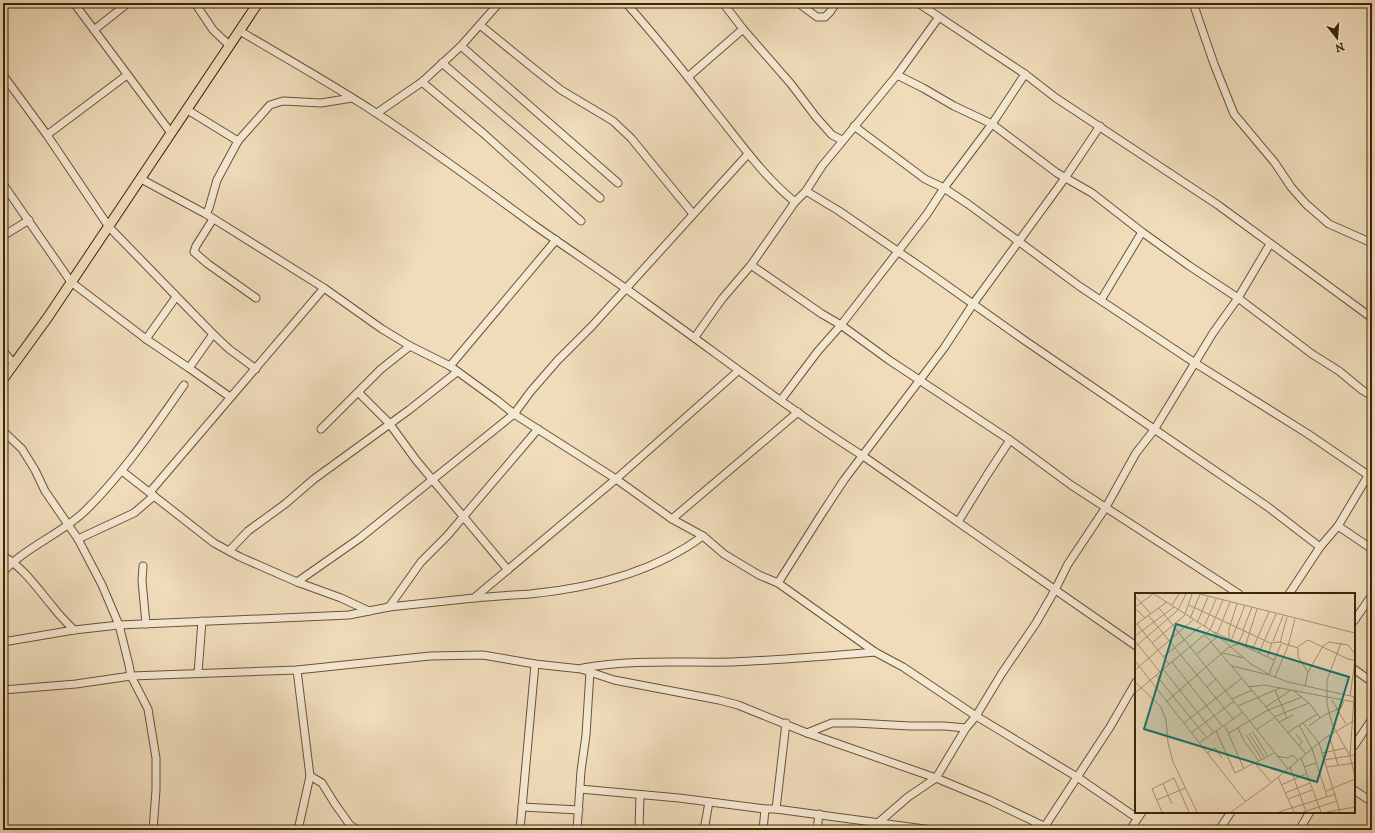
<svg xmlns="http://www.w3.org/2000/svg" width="1375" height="833" font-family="'IM FELL DW Pica',serif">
	<rect width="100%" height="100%" fill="#f0dcbb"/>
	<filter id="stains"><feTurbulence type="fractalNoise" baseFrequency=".005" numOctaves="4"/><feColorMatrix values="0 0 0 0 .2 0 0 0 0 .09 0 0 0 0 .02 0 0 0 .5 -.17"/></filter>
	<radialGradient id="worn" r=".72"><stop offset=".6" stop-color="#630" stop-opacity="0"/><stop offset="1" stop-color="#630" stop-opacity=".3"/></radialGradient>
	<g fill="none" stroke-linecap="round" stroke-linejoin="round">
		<defs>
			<g id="minor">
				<path d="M74 3 171 133"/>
				<path d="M195 3 213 30 229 45"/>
				<path d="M626 3C656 37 685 73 713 109 739 141 763 176 795 202"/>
				<path d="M723 3 743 29 791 84 816 117 832 135 842 140"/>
				<path d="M798 3 817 17H825L830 12 836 3"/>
				<path d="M918 3 1025 74 1056 98 1218 205 1372 318"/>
				<path d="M1193 3 1214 64 1234 114 1275 163 1291 187 1306 204 1329 224 1372 243"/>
				<path d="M480 25 533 68 561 90 613 121 631 138 693 214"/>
				<path d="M94 30 128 3"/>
				<path d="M240 31C285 58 332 84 376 113 430 148 482 187 534 225 571 251 609 276 646 303 718 354 788 409 863 456L1136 646"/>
				<path d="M461 46 618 183"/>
				<path d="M442 63 600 198"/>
				<path d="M3 75 47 135 109 227 213 334 229 349 256 369"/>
				<path d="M897 75 923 88 954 106 992 124 1057 173 1092 193 1142 232 1188 265 1238 298 1312 354 1339 371 1362 390 1372 396"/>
				<path d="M688 77 743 29"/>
				<path d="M422 82 483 133 581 221"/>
				<path d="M186 109 238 141 270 105 283 101 321 103 352 98"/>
				<path d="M377 113 422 82 461 46 499 3"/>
				<path d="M854 126 925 179 944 188 968 204 1079 286 1195 363 1308 434 1368 475"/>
				<path d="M47 135 127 75"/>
				<path d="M141 179 206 214 324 288 382 329 410 346 450 366 498 401 514 414 616 479 672 519 703 536 724 554 759 575 778 583 875 652 903 667 976 716 1077 777 1137 818"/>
				<path d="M3 184 71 282 146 339 189 368 230 397"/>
				<path d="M806 191 839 211 928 272 1024 340 1268 507 1320 547"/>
				<path d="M206 214 209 208 217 180 238 141"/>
				<path d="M213 219 196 246 194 252 208 264 256 298"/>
				<path d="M3 236 29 220"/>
				<path d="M751 265 822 314 841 325 889 360 1010 440 1071 485 1239 594"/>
				<path d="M1101 300 1142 232"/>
				<path d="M695 337 722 299 751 265 795 202 806 191 822 166 897 75 939 17"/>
				<path d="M146 339 176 297"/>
				<path d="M3 351 14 364"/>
				<path d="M450 366 556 240"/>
				<path d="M189 368 213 334"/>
				<path d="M359 393 389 423 416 460 508 570"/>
				<path d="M781 400 818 351 841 325 927 214 944 188 992 124 1025 74"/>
				<path d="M321 429 381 369 410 346"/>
				<path d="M3 431 22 449 35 470 45 491 78 539 102 585 119 625 129 665 131 676 148 709 156 758V790L153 830"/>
				<path d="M122 471 214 543 240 557 297 582 341 598 369 611"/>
				<path d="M150 492 324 288"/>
				<path d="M672 519 798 412"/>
				<path d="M958 522 987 475 1010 440"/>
				<path d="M1338 526 1372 549"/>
				<path d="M78 539 134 513 154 496"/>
				<path d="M229 551 248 531 285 504 314 479 409 410 457 372"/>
				<path d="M3 556C24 568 37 588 53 607 59 615 67 623 74 630"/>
				<path d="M143 566 142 581 146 624"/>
				<path d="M3 572C26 547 59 535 84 512 123 474 153 429 184 385"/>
				<path d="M297 582 360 538 514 414 531 391 558 360 592 326 748 154"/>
				<path d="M778 583 821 515 844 480 944 348 973 304 1065 178 1100 126"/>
				<path d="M1289 594 1320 547 1338 526 1372 469"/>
				<path d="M475 598C493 596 511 595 530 594 591 588 653 573 703 536"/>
				<path d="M389 607 421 562 447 536 538 429"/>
				<path d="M1354 621 1372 595"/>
				<path d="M3 642 74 630 119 625 349 615 389 607 474 598 616 479 738 371"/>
				<path d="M583 668C633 659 682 663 732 662 780 660 828 656 875 652"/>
				<path d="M1354 669 1372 682"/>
				<path d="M297 670 310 776 298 830"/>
				<path d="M198 673 202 621"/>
				<path d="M3 690 76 684 131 676 297 670 430 656 483 655 535 664 581 669 614 680 719 700 738 705 807 733 936 778 989 800 1052 830"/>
				<path d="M807 733 832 723H855L910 726H944L966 728"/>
				<path d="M1354 746 1372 719"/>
				<path d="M310 776 322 783 335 804 350 825 358 830"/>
				<path d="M580 789 679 798 765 809H776L932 830"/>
				<path d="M1354 790 1372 802"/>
				<path d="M522 807 579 810"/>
				<path d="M776 809 786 723"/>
				<path d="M1045 826 1110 727 1136 682"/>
				<path d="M520 830 535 664"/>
				<path d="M577 830 581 771 586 735 590 672"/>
				<path d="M639 830 640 795"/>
				<path d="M704 830 709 802"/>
				<path d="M763 830 765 809"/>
				<path d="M817 830 819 814"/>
				<path d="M878 830V823L908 797 936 778 966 728 976 716 1002 673 1036 623 1055 590 1068 564 1106 507 1136 453 1154 430 1213 333 1238 298 1270 244"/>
				<path d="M1130 830 1142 812"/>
				<path d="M1219 830 1231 812"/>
				<path d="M1299 830 1310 812"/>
			</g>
			<path id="major" d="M3 379 48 317 258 3"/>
		</defs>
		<use href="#minor" stroke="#6a5432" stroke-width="9"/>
		<use href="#major" stroke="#3d2605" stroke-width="11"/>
		<use href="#minor" stroke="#f5e8d3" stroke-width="7"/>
		<use href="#major" stroke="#f0dcbb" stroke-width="9"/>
	</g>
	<g transform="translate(1135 593)">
		<rect width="220" height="220" fill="#f0dcbb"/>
		<path fill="none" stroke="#a89372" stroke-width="1" d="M19 1 77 38 116 71 135 82 153 89 220 104M65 1 220 40M0 3 16 21M37 12 44 1M54 12 135 50 144 49 163 55V64L173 79M0 14 18 1M0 15 10 25M24 15 153 176M50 21 57 1M13 22 98 126M55 26 65 1M62 30 73 4M2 31 34 71M0 32 32 9M69 34 81 6M108 37 117 14M79 39 139 67M82 41 95 9M70 42 171 161M0 43 39 14M94 47V36L102 11M0 48 25 79M96 48 110 12M138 48 148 23M17 50 50 22M145 50 152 24M206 50 192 87V111L197 131 215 163 220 184M0 54 43 17 51 1M110 54 122 16M161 55 173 47 213 66 220 67M117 57 134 19M88 60 109 65M124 60 141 21M62 61 82 44M28 64 66 33M132 64 137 50M0 68 111 209M37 69 88 134M97 73 134 82M28 76 79 140M0 77 58 27M134 81 146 51M21 82 72 145M140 84 153 53 160 26M0 89 26 114 31 127 33 150 38 169 62 219M170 93 173 79 188 53 194 49 213 52 220 61M72 94 81 86M114 94 129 92 145 95M140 97 152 125M159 98 176 112 185 125M0 100 75 37 88 7M215 103 220 68M97 106 117 97M197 107 211 131M31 109 94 54 103 51 109 38M103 113 145 95 219 109M131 114 156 97M139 124 174 110M144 129 158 122M49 130 107 85M168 130 184 150 205 219M164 132 177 156 192 203M90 133 109 176M174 133 191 121 206 115 209 108M103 135 109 148 123 167M121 137 139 125M81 138 100 180 139 160M117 138 132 162M56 140 99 108M94 140 133 117 167 104M114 140 129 164M152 140 182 121M161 141 167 149 164 153M111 142 126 165M194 142 203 172M64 150 108 119M72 160 80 155 87 165M187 160 211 155M141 163 152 165 158 162 163 168M215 163 219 104M166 165 186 219M189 167 220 162M119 169 136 189M155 174 171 219M169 174 181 170M192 174 220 170M143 184 159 219M28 191 37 211M146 192 171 181M191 198 220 186M150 200 175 190M153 206 177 197M22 207 50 195M27 219 17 196 39 185 54 219M96 219 136 190 190 145 220 127M144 219 201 201M168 219 202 208M192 219 220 214"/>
		<path fill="#0f766e" fill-opacity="0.15" stroke="#0f766e" stroke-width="2" d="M41 31 214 84 182 189 9 136Z"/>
		<rect width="220" height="220" fill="none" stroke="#3d2605" stroke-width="2"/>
	</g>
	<rect width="1375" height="833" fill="none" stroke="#f0dcbb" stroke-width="16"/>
	<rect x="4" y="4" width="1367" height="825" fill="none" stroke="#3d2605" stroke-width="2"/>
	<rect x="8" y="8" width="1359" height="817" fill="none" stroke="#3d2605"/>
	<g transform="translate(1337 38) rotate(163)" stroke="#f5e8d3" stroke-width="3" paint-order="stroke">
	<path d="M0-3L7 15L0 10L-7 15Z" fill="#3d2605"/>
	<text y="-6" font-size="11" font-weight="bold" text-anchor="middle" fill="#3d2605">N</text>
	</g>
	<rect width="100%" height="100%" filter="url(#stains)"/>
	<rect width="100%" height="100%" fill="url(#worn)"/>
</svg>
